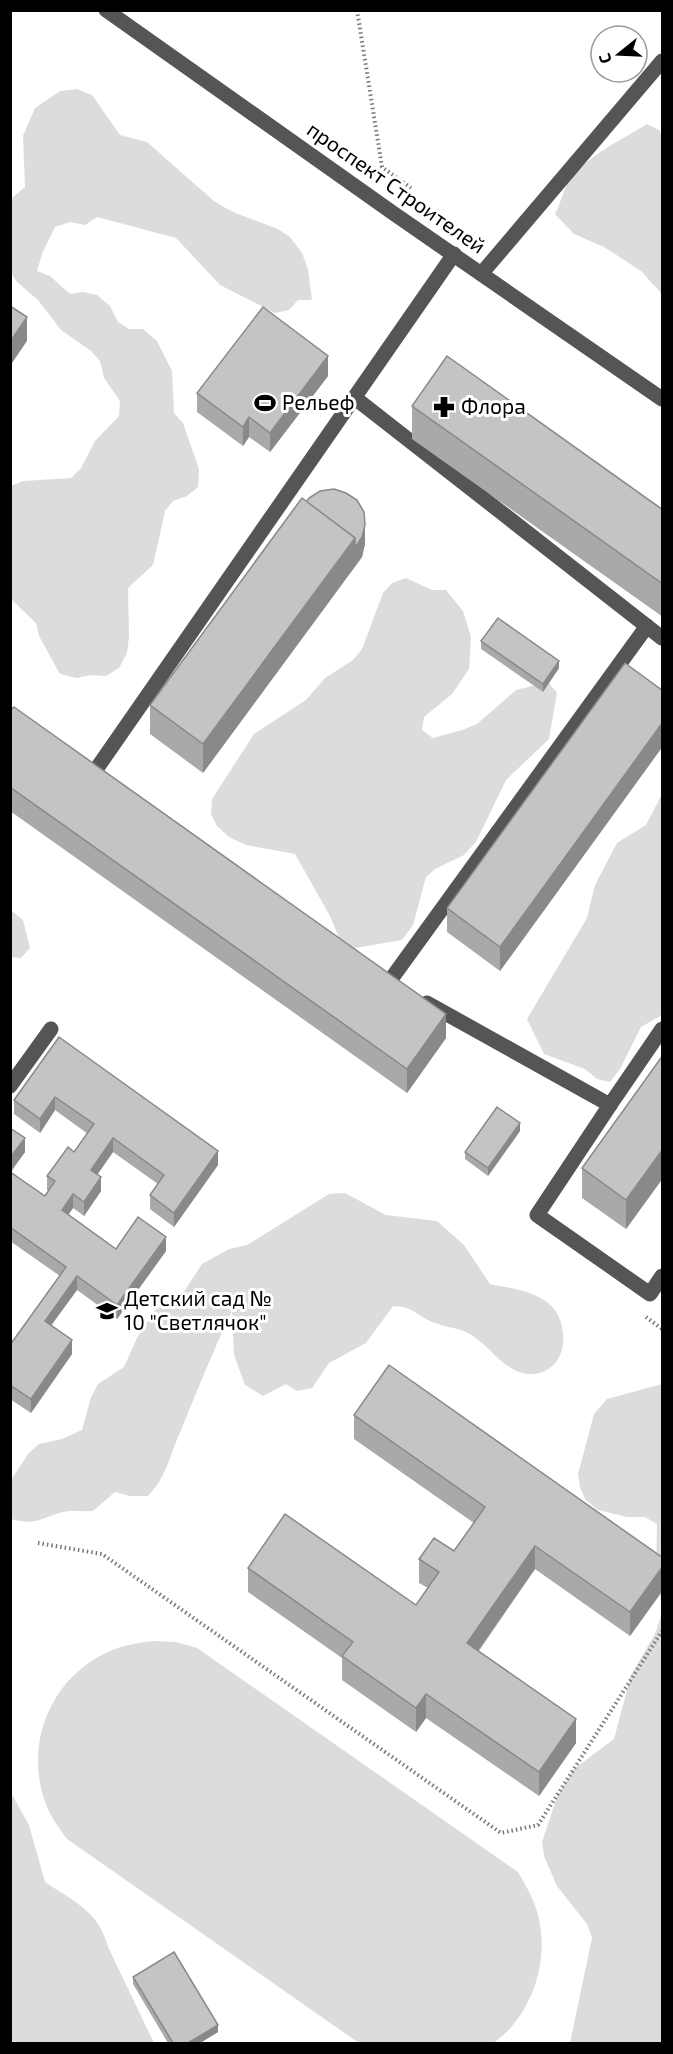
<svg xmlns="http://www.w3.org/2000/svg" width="673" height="2054" font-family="'Exo 2',sans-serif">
	<rect width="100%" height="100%" fill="#fff"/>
	<g fill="#dcdcdc">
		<path d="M77 89 92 95 120 135 147 142 215 202 233 212 278 229 290 237 302 253 308 269 312 300H298L289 310 275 313 220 285 176 238 97 217 85 225 70 222 55 227 42 254 37 271 50 276 70 294 83 292 97 295 110 306 118 322 129 329H143L157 341 172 371 174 413 183 423 199 469 198 487 187 496 173 501 165 511 153 565 128 588 129 636 127 653 119 668 106 676 91 675 77 678 60 674 39 636 36 623 11 599V486L23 481 71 478 81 468 95 441 119 416 120 401 104 378 100 361 91 351 61 330 38 300 17 282 11 273V199L25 187 23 136 35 108 60 91Z"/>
		<path d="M647 124 659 130 662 135 661 180 662 294 641 271 604 247 574 234 555 214C560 205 565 185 570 179 589 155 621 140 647 124Z"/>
		<path d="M406 578 432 590H446L463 611 471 637 469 669 452 694 424 717 422 730 433 738 462 730 477 724 516 690 548 682 557 693 549 739 506 780 476 842 464 855 435 869 426 877 413 925 402 940 344 950 330 916 295 854 246 845 229 837 217 826 211 814 212 799 254 734 306 700 325 678 353 660 362 649 383 593 392 583Z"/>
		<path d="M662 794V1015L641 1027 620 1069 610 1082 597 1079 585 1069 544 1054 527 1019 587 918 595 885 617 843 646 825Z"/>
		<path d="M11 910 23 920 30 948 21 958 11 957Z"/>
		<path d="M345 1193 386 1215 437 1221 464 1245 490 1284C509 1288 531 1290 547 1302 569 1318 571 1365 539 1373 510 1381 492 1347 470 1334 458 1327 442 1327 430 1321 413 1313 414 1307 393 1306L366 1343 329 1363 312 1388 297 1391 286 1384 263 1396 245 1385 234 1355 232 1311C213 1351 196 1393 179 1435 169 1457 166 1478 148 1496H130L115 1492 93 1511C84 1512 72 1510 63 1512 40 1518 37 1526 11 1519V1480L28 1454 39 1444 62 1439 82 1430 91 1397 98 1384 124 1367 137 1338 155 1310 181 1296 202 1264 229 1249 247 1245 329 1194Z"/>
		<path d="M662 1384V1605L656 1573 657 1524 645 1517H627L598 1510 585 1499 580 1487 578 1474 594 1414 607 1399Z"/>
		<path d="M662 1613V2043H570L592 1938 587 1924 557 1886 544 1856 542 1842 557 1797 574 1769 614 1739 631 1675 655 1634Z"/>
		<path d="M153 1641 176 1642 197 1648 518 1872C526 1886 534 1899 538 1915 550 1961 532 2017 492 2044L359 2043 67 1839C58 1827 49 1814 44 1799 25 1741 52 1677 108 1652 123 1645 138 1643 153 1641Z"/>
		<path d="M11 1793 29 1825 45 1882C73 1901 99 1911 108 1947L154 2043H11Z"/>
	</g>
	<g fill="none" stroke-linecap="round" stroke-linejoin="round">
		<g stroke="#777" stroke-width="4" stroke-dasharray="1.5 3" stroke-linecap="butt">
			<path d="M357 10 382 167 411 188"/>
			<path d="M646 1317 662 1329"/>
			<path d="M38 1543 102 1554 501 1833 538 1825 662 1631"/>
		</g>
		<g stroke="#555" stroke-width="15">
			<path d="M106 10 393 213 662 399"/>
			<path d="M482 273 662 61"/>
			<path d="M355 398 662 638"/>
			<path d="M95 771 454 254"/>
			<path d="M389 982 647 626"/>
			<path d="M427 1003 610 1105 537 1215 650 1294 662 1276"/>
			<path d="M10 1086 51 1029"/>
			<path d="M610 1105 662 1029"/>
		</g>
	</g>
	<g fill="#a9a9a9">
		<path d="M328 376 270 452 249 437 243 446 197 412V393Z"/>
		<path d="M412 406 663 510V617L412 439Z"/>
		<path d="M365 544 362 557 203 773 150 734V705Z"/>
		<path d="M481 641 559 668 543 692 481 649Z"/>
		<path d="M663 691V746L500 971 447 932V908Z"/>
		<path d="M10 711 446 1038 407 1093 10 811Z"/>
		<path d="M59 1037 218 1165 174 1227 150 1209V1195L158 1184 113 1152 97 1174 101 1191 84 1216 73 1208 68 1215 116 1249 166 1251 117 1319 77 1290 51 1325 72 1354 31 1413 10 1399V1345L60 1276 10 1241V1128L25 1152 11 1172 45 1196 48 1190H47V1176L74 1152 88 1134 55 1110 40 1133 14 1114V1100Z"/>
		<path d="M663 1055V1178L626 1229 582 1198V1168Z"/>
		<path d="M520 1131 488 1176 465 1159V1152Z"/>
		<path d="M354 1415 663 1558V1590L630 1636 535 1569 479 1651 576 1743 539 1796 426 1718 416 1732 342 1680V1658L248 1592V1568L416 1605 428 1588 419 1583V1559L454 1551 474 1523 354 1439Z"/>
		<path d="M133 1977 218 2032 200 2043H168L133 1984Z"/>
	</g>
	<g fill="#898989">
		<path d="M27 317V341L10 366V342Z"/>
		<path d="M328 356V376L270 452V433Z"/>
		<path d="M249 417V437L243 446V427Z"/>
		<path d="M365 525V544L362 557 203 773V744Z"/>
		<path d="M559 661V668L543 692V684Z"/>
		<path d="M663 722V746L500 971V947Z"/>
		<path d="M446 1014V1038L407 1093V1069Z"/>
		<path d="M55 1097V1110L40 1133V1119Z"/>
		<path d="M520 1123V1131L488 1176V1168Z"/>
		<path d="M25 1138V1152L10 1172V1158Z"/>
		<path d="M113 1138V1152L91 1184V1170Z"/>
		<path d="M663 1149V1178L626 1229V1200Z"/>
		<path d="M218 1151V1165L174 1227V1213Z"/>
		<path d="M101 1177V1191L84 1216V1202Z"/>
		<path d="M73 1194V1208L62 1224V1210Z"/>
		<path d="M166 1237V1251L117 1319V1305Z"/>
		<path d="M77 1276V1290L45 1334V1321Z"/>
		<path d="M72 1340V1354L31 1413V1399Z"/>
		<path d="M535 1546V1569L467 1666V1643Z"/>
		<path d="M663 1566V1590L630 1636V1612Z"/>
		<path d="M426 1694V1718L416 1732V1708Z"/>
		<path d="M576 1719V1743L539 1796V1772Z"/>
		<path d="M218 2025V2032L200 2043H188Z"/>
	</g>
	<g fill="#c4c4c4" stroke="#898989" stroke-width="1.5">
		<path d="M10 306 27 317 10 342Z"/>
		<path d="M263 307 328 356 270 433 249 417 243 427 197 393Z"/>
		<path d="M447 356 663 510V584L412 406Z"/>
		<path d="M334 489 346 493 357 500 364 512 365 525 362 537 355 548V538L306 502 309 498 320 491Z"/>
		<path d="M302 498 355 538 203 744 150 705Z"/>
		<path d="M498 618 559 661 543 684 481 641Z"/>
		<path d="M625 663 663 691V722L500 947 447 908Z"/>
		<path d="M14 707 446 1014 407 1069 10 787V711Z"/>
		<path d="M59 1037 218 1151 174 1213 150 1195 164 1175 113 1138 91 1170 101 1177 84 1202 73 1194 62 1210 116 1249 138 1217 166 1237 117 1305 77 1276 45 1321 72 1340 31 1399 10 1385V1345L66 1267 10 1227V1172L45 1196 55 1181 47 1176 68 1147 74 1152 94 1124 55 1097 40 1119 14 1100Z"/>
		<path d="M663 1055V1149L626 1200 582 1168Z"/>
		<path d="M497 1107 520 1123 488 1168 465 1152Z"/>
		<path d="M10 1128 25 1138 10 1158Z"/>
		<path d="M389 1365 663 1558V1566L630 1612 535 1546 467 1643 576 1719 539 1772 426 1694 416 1708 342 1656 353 1642 248 1568 285 1514 416 1605 439 1572 419 1559 434 1538 454 1551 485 1507 354 1415Z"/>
		<path d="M174 1952 218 2025 188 2043H173L133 1977Z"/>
	</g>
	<defs>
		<symbol id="stadium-bare" viewBox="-9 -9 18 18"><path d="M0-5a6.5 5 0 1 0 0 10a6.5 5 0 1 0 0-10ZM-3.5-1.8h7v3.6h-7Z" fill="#000" stroke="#fff" stroke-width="2.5" paint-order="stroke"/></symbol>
		<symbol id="pharmacy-bare" viewBox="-9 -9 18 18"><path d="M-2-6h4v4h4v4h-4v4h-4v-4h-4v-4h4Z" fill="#000" stroke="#fff" stroke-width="2.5" paint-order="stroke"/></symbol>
		<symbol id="school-bare" viewBox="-9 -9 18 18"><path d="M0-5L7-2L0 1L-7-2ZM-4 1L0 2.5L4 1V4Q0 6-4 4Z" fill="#000" stroke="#fff" stroke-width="2.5" paint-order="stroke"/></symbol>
	</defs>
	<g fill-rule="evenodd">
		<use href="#stadium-bare" x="250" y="388" width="30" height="30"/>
		<use href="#pharmacy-bare" x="429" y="392" width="30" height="30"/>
		<use href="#school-bare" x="92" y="1296" width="30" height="30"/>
	</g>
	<g text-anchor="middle" stroke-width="6" stroke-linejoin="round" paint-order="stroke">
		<g font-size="21" fill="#000" stroke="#fff">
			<text transform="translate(396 188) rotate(35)" y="7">проспект Строителей</text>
		</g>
		<g font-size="21" fill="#000" stroke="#fff" text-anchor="start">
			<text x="282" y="410">Рельеф</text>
			<text x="461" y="414">Флора</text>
			<text x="124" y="1306">Детский сад №<tspan x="124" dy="24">10 "Светлячок"</tspan></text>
		</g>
	</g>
	<rect width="673" height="2054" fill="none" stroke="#000000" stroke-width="24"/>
	<g transform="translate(619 54) rotate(252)"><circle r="28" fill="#ffffff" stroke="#999999" stroke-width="1.5"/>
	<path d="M0-4.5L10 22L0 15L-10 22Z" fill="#000000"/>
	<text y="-9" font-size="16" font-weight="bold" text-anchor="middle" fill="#000000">С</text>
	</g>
</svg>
